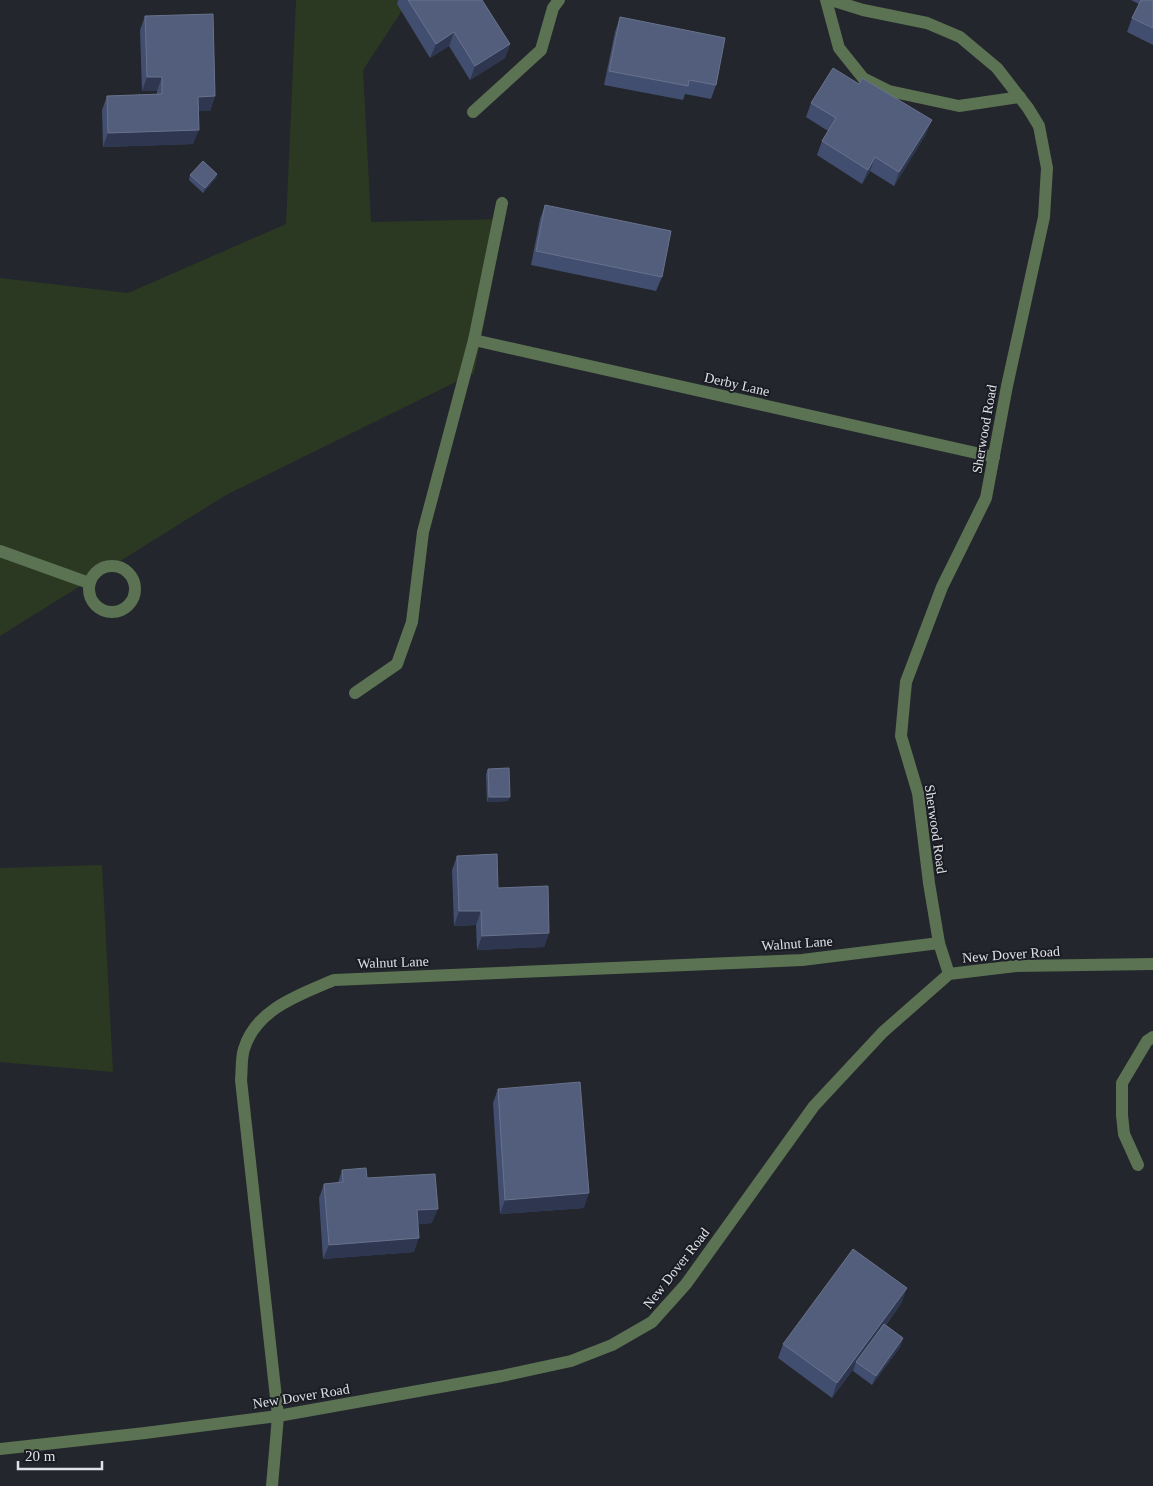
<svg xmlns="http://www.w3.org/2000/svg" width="1153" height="1486" font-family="'Times New Roman',serif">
	<rect width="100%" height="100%" fill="#23262c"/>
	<g fill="#2b3922">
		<path d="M296 0H409L363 70 371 222 505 219 474 373 226 495 0 636V278L128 293 286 224Z"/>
		<path d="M102 865 113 1072 0 1062V868Z"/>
	</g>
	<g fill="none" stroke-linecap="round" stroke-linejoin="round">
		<g stroke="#5b7253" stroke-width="12">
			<path d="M826 0 839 48 863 78 889 91 959 106 1020 97"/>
			<path d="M831 0 863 10 927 23 960 37 997 68 1028 108 1039 126 1047 168 1044 217 1007 386 986 498 942 587 906 682 901 736 918 793 929 883 939 943 949 974"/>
			<path d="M473 112 541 50 553 8 559 0"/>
			<path d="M474 340 994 457"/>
			<path d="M0 551 89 583"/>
			<circle cx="112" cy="589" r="23"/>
			<path d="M355 693 397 664 412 622 423 532 474 340 502 203"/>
			<path d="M1138 1165 1124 1134 1122 1115V1083L1147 1041 1153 1037"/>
			<path d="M0 1449 145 1433 278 1416 502 1376 571 1361 612 1345 652 1322 686 1284 814 1106 883 1032 949 974 1016 966 1153 964"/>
			<path d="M272 1486 278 1416 241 1080C242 1071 241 1058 244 1049 256 1009 299 995 334 980L802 960 939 943"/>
		</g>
	</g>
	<g fill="#424e6f">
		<path d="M398 0H482L510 44 505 58 470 80 449 46 430 58 397 4Z"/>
		<path d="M1131 0H1153V45L1127 32 1132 18 1139 4Z"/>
		<path d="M145 16 215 96 210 111H198L193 144 103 147 102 110 107 96 157 94V91H142L140 30Z"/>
		<path d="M620 17 716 85 711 99 685 94 683 100 604 85 615 32Z"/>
		<path d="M811 103 926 134 894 186 870 171 862 184 817 155 822 141 828 131 806 117Z"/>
		<path d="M217 174 216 178 203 193 189 180 190 175Z"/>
		<path d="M545 205 662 277 656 291 531 265 540 219Z"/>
		<path d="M488 769 508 801 487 802 486 774Z"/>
		<path d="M457 856 498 888 549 933 544 947 477 950 476 925 454 926 452 870Z"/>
		<path d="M498 1089 584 1208 500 1214 493 1103Z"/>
		<path d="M342 1170 367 1178 432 1223 418 1224 414 1252 323 1259 319 1198 324 1184 338 1183Z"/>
		<path d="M902 1302 886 1325 903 1338 900 1347 872 1385 853 1371 854 1368 832 1398 778 1358 783 1344Z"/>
	</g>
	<g fill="#2e374f">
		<path d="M454 32 449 46 430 58 436 44Z"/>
		<path d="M510 44 505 58 470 80 475 66Z"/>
		<path d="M147 77H162L157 91H142Z"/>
		<path d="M215 96 210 111H192L198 97Z"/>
		<path d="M932 120 926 134 894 186 899 172Z"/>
		<path d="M199 130 193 144 103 147 108 133Z"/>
		<path d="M875 157 870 171 862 184 868 170Z"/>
		<path d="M217 174 216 178 203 193 205 188Z"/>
		<path d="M489 797H510L508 801 487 802Z"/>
		<path d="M459 911H481L476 925 454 926Z"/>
		<path d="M549 933 544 947 477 950 482 936Z"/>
		<path d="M589 1193 584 1208 500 1214 505 1200Z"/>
		<path d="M438 1209 432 1223 412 1225 417 1210Z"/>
		<path d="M419 1238 414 1252 323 1259 329 1245Z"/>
		<path d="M907 1288 902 1302 858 1363 856 1362 854 1368 832 1398 837 1383Z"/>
		<path d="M903 1338 900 1347 872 1385 876 1376Z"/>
	</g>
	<g fill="#535e7c" stroke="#69728c">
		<path d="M408 0H482L510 44 475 66 454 32 436 44Z"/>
		<path d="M1141 0H1153V28L1132 18Z"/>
		<path d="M213 14 215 96 198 97 199 130 108 133 107 96 162 94V77H147L145 16Z"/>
		<path d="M620 17 725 38 716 85 689 80 688 86 609 71Z"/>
		<path d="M833 68 859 84 862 78 932 120 899 172 875 157 868 170 822 141 836 118 811 103Z"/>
		<path d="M203 161 217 174 205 188 190 175Z"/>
		<path d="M545 205 671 231 662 277 536 251Z"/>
		<path d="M509 768 510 797H489L488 769Z"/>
		<path d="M497 854 498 888 548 886 549 933 482 936 481 911H459L457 856Z"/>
		<path d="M580 1082 589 1193 505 1200 498 1089Z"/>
		<path d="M366 1168 367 1178 435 1174 438 1209 417 1210 419 1238 329 1245 324 1184 343 1182 342 1170Z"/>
		<path d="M853 1249 907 1288 837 1383 783 1344Z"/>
		<path d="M884 1324 903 1338 876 1376 856 1362Z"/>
	</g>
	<g text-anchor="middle" stroke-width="4" stroke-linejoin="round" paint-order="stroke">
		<g font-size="14" fill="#dfe1e5" stroke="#1a1c23">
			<text transform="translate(737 384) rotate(13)" y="5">Derby Lane</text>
			<text transform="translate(984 429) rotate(-80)" y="5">Sherwood Road</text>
			<text transform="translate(936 829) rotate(82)" y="5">Sherwood Road</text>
			<text transform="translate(797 943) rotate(-4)" y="5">Walnut Lane</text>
			<text transform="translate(1011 954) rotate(-4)" y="5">New Dover Road</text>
			<text transform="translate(393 962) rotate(-2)" y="5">Walnut Lane</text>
			<text transform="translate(676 1268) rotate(-52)" y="5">New Dover Road</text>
			<text transform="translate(301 1396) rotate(-9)" y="5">New Dover Road</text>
		</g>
	</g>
	<path d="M18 1461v8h84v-8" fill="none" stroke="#dfe1e5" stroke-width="2.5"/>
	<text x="25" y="1461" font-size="15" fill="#dfe1e5" stroke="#1a1c23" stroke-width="4" paint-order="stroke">20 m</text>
</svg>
